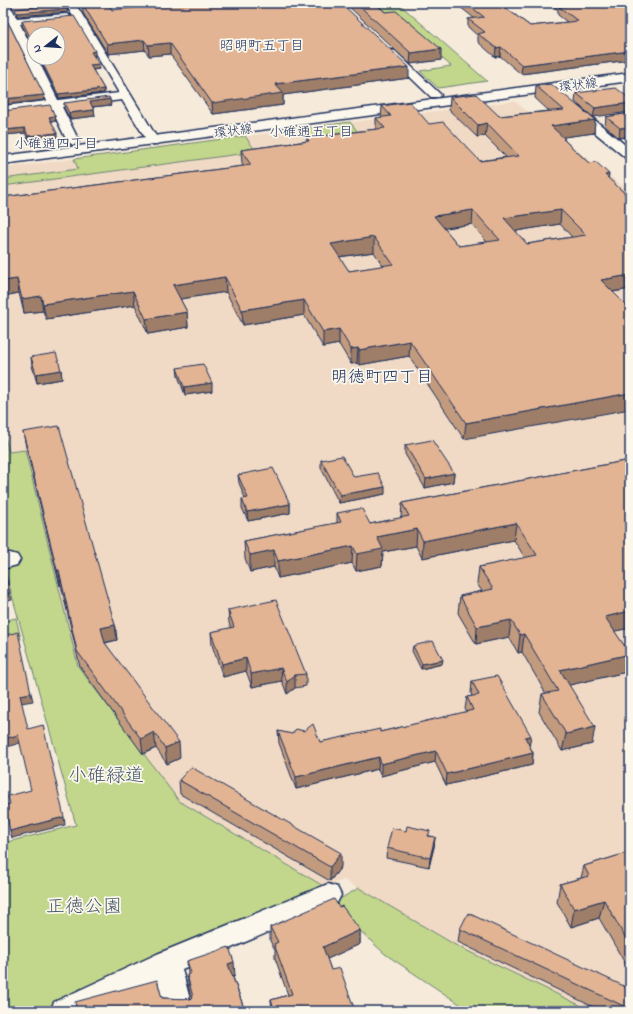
<svg xmlns="http://www.w3.org/2000/svg" width="633" height="1014" font-family="'Indie Flower','Klee One',sans-serif">
	<rect width="100%" height="100%" fill="#f6eada"/>
	<filter id="ink" filterUnits="userSpaceOnUse"><feTurbulence type="fractalNoise" baseFrequency=".025" numOctaves="2"/><feDisplacementMap in="SourceGraphic" scale="8" xChannelSelector="R" yChannelSelector="G"/><feConvolveMatrix kernelMatrix="1 2 1 2 8 2 1 2 1" color-interpolation-filters="sRGB"/></filter>
	<g filter="url(#ink)">
		<g fill="#f0dac5">
			<path d="M9 3H63L64 6 14 12Z"/>
			<path d="M514 101 630 192V1011H592L457 946 344 880 325 887 179 801 154 773 78 666 25 450 9 452 3 429V168Z"/>
		</g>
		<g fill="#c2d78c" stroke="#6e8375">
			<path d="M347 3H398L487 81 438 88 420 71 451 66 398 20Z"/>
			<path d="M350 122 363 138 321 156 300 129Z"/>
			<path d="M245 136 265 164 247 153 3 186V179L78 169 74 159Z"/>
			<path d="M3 429 9 452 25 450 78 666 179 801 325 887 42 1011H3V843L76 825 3 563Z"/>
			<path d="M16 618 21 639 3 643V621Z"/>
			<path d="M359 888 457 946 592 1011H470L385 954 331 904Z"/>
		</g>
		<g fill="none" stroke-linecap="round" stroke-linejoin="round">
			<defs>
				<g id="minor">
					<path d="M3 3H9L17 18 67 14 72 17 67 20 20 24 34 52V58H37L58 100 119 93 65 3H75L159 141 157 144H149L122 100 62 107 79 141 73 145 67 141 51 108 3 114V106L47 101 10 25H3V19H7L3 11Z"/>
					<path d="M391 50 395 51 439 93 441 95 439 97H431L387 55 386 53 387 51Z"/>
					<path d="M575 106 579 107 630 149V159L626 158 571 113 569 110Z"/>
					<path d="M10 553 17 555 20 560 17 565 3 569V555Z"/>
					<path d="M328 884 337 887 341 895 337 903 182 969 193 1011H165L158 981 93 1011H50L54 1002 157 954Z"/>
				</g>
				<path id="primary" d="M630 73V81L3 164V156Z"/>
			</defs>
			<use href="#minor" stroke="#1b2f5e" stroke-width="3"/>
			<use href="#primary" stroke="#1b2f5e" stroke-width="3"/>
			<use href="#minor" fill="#fbf7ec" fill-rule="evenodd"/>
			<use href="#primary" fill="#fbf7ec" fill-rule="evenodd"/>
		</g>
		<g fill="#c29b7e" stroke="#1b2f5e" fill-rule="evenodd">
			<path d="M82 3 112 10 409 78 283 95V105L213 114 170 54 149 56 145 50 108 54 83 13Z"/>
			<path d="M345 3H375L441 60 410 64Z"/>
			<path d="M455 3H499L530 26 567 22 558 15V10L549 3H626L630 5V61L629 60 521 74 500 56 495 57 478 42V36L468 27V19L474 18Z"/>
			<path d="M22 21 95 56H93L99 69 93 70 104 89V93L59 98 39 58H58L34 34V49L22 25Z"/>
			<path d="M536 86 595 120 594 133 563 137 565 141 589 163 608 178 630 198V289L613 292 464 439 409 356 359 365 357 363 351 364 339 344 323 347 304 315 243 325 226 292 180 299 187 312 188 327 148 334 135 305 46 319 43 311 24 313 19 293 3 296V197L243 166 242 163 241 150 307 141V138L376 129V118H381L382 106 429 124 480 161 506 157 485 136 477 137 449 110 450 97 499 116 549 111 535 98ZM472 224 487 242 459 246 444 228ZM560 224 572 237 527 244 515 231ZM374 252 383 266 349 271 339 257Z"/>
			<path d="M576 93 630 99 593 117 575 102Z"/>
			<path d="M64 103 111 105 93 107 94 110 95 116 70 119 64 108Z"/>
			<path d="M630 113V137L619 138 605 126 606 117Z"/>
			<path d="M55 116 56 121H51L57 137 29 141 25 133 5 135 4 130Z"/>
			<path d="M31 357 61 370 62 379 37 383 32 366Z"/>
			<path d="M177 368 212 391 185 395 178 376Z"/>
			<path d="M23 432 115 625 117 640 105 643 180 758 167 764 156 748 143 754 80 667 61 585 60 586 26 447Z"/>
			<path d="M405 445 454 473 453 482 425 488 405 454Z"/>
			<path d="M321 460 354 477 385 494 339 503 321 468Z"/>
			<path d="M630 460V628L614 631 630 654 626 672 569 685 592 744 562 751 539 712 542 694H546L522 652 518 653 509 637 476 644 458 613 460 596 482 591 477 584 479 567 525 558 514 540 422 558 416 546 383 552 382 566 356 571 352 563 278 578 274 567 250 572 245 558 244 541 337 523V513L370 524 401 518 402 503Z"/>
			<path d="M238 475 290 504V513L248 521 242 508V499L245 498 239 483Z"/>
			<path d="M228 610 306 674V686L295 688 287 694 282 681 252 687 246 671 223 677 212 645 211 632 231 628 229 623Z"/>
			<path d="M413 646 442 664 421 669 412 651Z"/>
			<path d="M472 681 529 745 533 753 532 765 446 785 435 762 381 776 378 769 296 789 279 743 278 731 320 742 380 732 467 712 465 709 467 697 472 696 471 693Z"/>
			<path d="M179 780 341 867 330 881 180 794Z"/>
			<path d="M406 831 435 837 434 847 429 867 386 858 387 848Z"/>
			<path d="M630 852V972L599 918 571 927 557 902 560 884 581 878 584 866Z"/>
			<path d="M339 907 360 930V944L327 959 331 970 355 1011H272L271 1000 288 995 275 958V950L270 941V927Z"/>
			<path d="M460 929 630 989V1011H602L458 942Z"/>
			<path d="M187 961 235 976 233 977 245 1011 162 998 191 999 189 989 187 975 188 974Z"/>
		</g>
		<g fill="#9e7e67" stroke="#1b2f5e">
			<path d="M67 9 68 12 18 16 17 13Z"/>
			<path d="M3 13H4L5 18H3Z"/>
			<path d="M144 40 145 50 108 54 107 44Z"/>
			<path d="M170 43V54L149 56 148 45Z"/>
			<path d="M501 47 500 56 495 57 496 48Z"/>
			<path d="M441 49V60L410 64 411 53Z"/>
			<path d="M95 51V56H91V52Z"/>
			<path d="M630 51 629 60 521 74 522 65Z"/>
			<path d="M99 64V69L91 70 90 65Z"/>
			<path d="M409 67V78L283 95V105L213 114 212 103 275 84Z"/>
			<path d="M104 89V93L59 98 58 94Z"/>
			<path d="M44 95 45 100 3 105V99Z"/>
			<path d="M110 99 111 105 91 107 90 102Z"/>
			<path d="M630 103V112L593 117 595 108Z"/>
			<path d="M94 110 95 116 70 119 69 113Z"/>
			<path d="M55 116 56 121H50L49 117Z"/>
			<path d="M595 120 594 133 549 139 551 126Z"/>
			<path d="M487 123 485 136 477 137 478 125Z"/>
			<path d="M630 127V136L619 138 620 128Z"/>
			<path d="M25 128V133L5 135 4 130Z"/>
			<path d="M57 133V137L29 141 28 136Z"/>
			<path d="M609 174 607 188 605 175Z"/>
			<path d="M473 210 472 224 433 230 434 216Z"/>
			<path d="M561 210 560 224 503 233 504 218Z"/>
			<path d="M374 237V252L330 258 331 244Z"/>
			<path d="M630 275V289L599 294 601 280Z"/>
			<path d="M225 277 226 292 174 300 173 285Z"/>
			<path d="M17 279 19 293 3 296V281Z"/>
			<path d="M133 291 135 305 46 319 43 304Z"/>
			<path d="M41 296 43 311 24 313 22 299Z"/>
			<path d="M304 300V315L243 325 242 310Z"/>
			<path d="M187 312 188 327 148 334 146 319Z"/>
			<path d="M339 329V344L323 347V332Z"/>
			<path d="M410 341 409 356 359 365V350Z"/>
			<path d="M358 348 357 363 351 364V349Z"/>
			<path d="M61 370 62 379 37 383 36 374Z"/>
			<path d="M212 383V391L185 395 184 387Z"/>
			<path d="M630 393V409L464 439 466 423Z"/>
			<path d="M454 473 453 482 425 488 426 479Z"/>
			<path d="M385 487V494L339 503 340 495Z"/>
			<path d="M290 504V513L248 521 247 512Z"/>
			<path d="M516 523 514 540 422 558 423 541Z"/>
			<path d="M417 529 416 546 383 552 382 566 356 571 357 554 377 537Z"/>
			<path d="M353 546 352 563 278 578V561Z"/>
			<path d="M274 550V567L250 572V555Z"/>
			<path d="M57 570H59L61 585 60 586Z"/>
			<path d="M10 593 12 600 3 602V594Z"/>
			<path d="M630 611V628L601 634 605 617Z"/>
			<path d="M511 620 509 637 476 644 477 627Z"/>
			<path d="M115 625 117 640 103 643 101 628Z"/>
			<path d="M524 634 522 652 518 653 520 635Z"/>
			<path d="M630 654 626 672 557 688 560 670Z"/>
			<path d="M246 658V671L223 677 222 664Z"/>
			<path d="M443 660 442 664 421 669 422 664Z"/>
			<path d="M281 668 282 681 252 687 251 674Z"/>
			<path d="M295 675V688L287 694V682Z"/>
			<path d="M31 693 33 701 21 703 20 695Z"/>
			<path d="M595 727 592 744 562 751 566 734Z"/>
			<path d="M154 732 156 748 143 754 141 739Z"/>
			<path d="M18 735 20 743 3 748V739Z"/>
			<path d="M531 736 529 748 525 737Z"/>
			<path d="M179 742 180 758 167 764 165 748Z"/>
			<path d="M436 751 435 762 381 776V764Z"/>
			<path d="M533 753 532 765 446 785 447 774Z"/>
			<path d="M379 757 378 769 296 789V777Z"/>
			<path d="M64 817 65 825 12 838 10 831Z"/>
			<path d="M435 837 434 847 429 867 430 858Z"/>
			<path d="M341 853V867L330 881V867Z"/>
			<path d="M604 900 599 918 571 927 574 909Z"/>
			<path d="M360 930V944L323 961V947Z"/>
			<path d="M234 962 235 976 229 978 228 964Z"/>
		</g>
		<g fill="#e2b493" stroke="#1b2f5e" fill-rule="evenodd">
			<path d="M82 3H108L112 10 180 3H341L409 67 275 84 283 93 212 103 170 43 148 45 144 40 107 44Z"/>
			<path d="M356 3H375L385 12 396 11 441 49 411 53Z"/>
			<path d="M466 3H499L530 26 578 21 559 7 566 6 562 3H626L630 5V51L522 65 501 47 496 48 478 34 485 32 468 19 484 17Z"/>
			<path d="M64 4 67 9 17 13 15 9Z"/>
			<path d="M74 16 95 51 91 52 99 64 90 65 104 89 58 94 40 58H58V34H34V45L22 21Z"/>
			<path d="M3 21 8 22 44 95 3 99Z"/>
			<path d="M551 84 595 120 551 126 565 139H563L589 163 596 162 609 174 605 175 630 198V275L601 280 630 309V393L466 423 410 341 359 350 358 348 351 349 339 329 323 332 304 300 242 310 225 277 173 285 187 312 146 319 133 291 43 304 41 296 22 299 17 279 3 281V197L251 165 241 150 309 141 307 138 385 128 376 118 391 116 382 106 410 102 429 124 443 122 480 161 519 156 487 123 478 125 450 97 476 94 499 116 564 110 536 86ZM473 210 500 240 459 246 434 216ZM561 210 586 235 527 244 504 218ZM374 237 393 264 349 271 331 244Z"/>
			<path d="M616 88 630 99V103L595 108 576 93Z"/>
			<path d="M109 97 110 99 90 102 94 110 69 113 64 103Z"/>
			<path d="M50 105 55 116 49 117 57 133 28 136 25 128 4 130 3 111Z"/>
			<path d="M630 113V127L620 128 606 117Z"/>
			<path d="M56 353 61 370 36 374 31 357Z"/>
			<path d="M203 364 212 383 184 387 177 368Z"/>
			<path d="M59 426 115 625 101 628 105 643 179 742 165 748 154 732 141 739 77 651 59 570H57L23 432Z"/>
			<path d="M432 440 454 473 426 479 405 445Z"/>
			<path d="M342 456 354 477 378 473 385 487 340 495 321 460Z"/>
			<path d="M630 460V611L605 617 630 654 560 670 595 727 566 734 542 694 558 691 524 634 520 635 511 620 477 627 460 596 493 589 479 567 537 555 516 523 423 541 417 529 377 537 383 549 357 554 353 546 278 561 274 550 250 555 244 541 341 522 337 513 358 509H362L370 524 409 516 402 503Z"/>
			<path d="M273 468 290 504 247 512 242 499 248 498 238 475Z"/>
			<path d="M3 569H4L10 593 3 594Z"/>
			<path d="M276 600 306 674 295 675 287 682 281 668 251 674 246 658 222 664 211 632 234 627 228 610Z"/>
			<path d="M18 632 31 693 20 695 28 729 43 725 64 817 10 831 5 805 10 804 8 796 31 790 18 735 3 739V721L7 720 3 700V636Z"/>
			<path d="M433 641 443 660 422 664 413 646Z"/>
			<path d="M497 676 531 736 525 737 533 753 447 774 436 751 381 764 379 757 296 777 278 731 292 734 296 729 304 731 313 724 320 742 380 729V732L473 710 467 697 479 695 472 681Z"/>
			<path d="M191 767 341 853 330 867 179 780Z"/>
			<path d="M407 826 430 831 428 836 435 837 430 858 387 848 392 828 406 831Z"/>
			<path d="M630 852V946L604 900 574 909 560 884 589 876 584 866Z"/>
			<path d="M334 899 339 907 342 906 360 930 323 947 331 970 340 968 355 1011H275L271 1000 292 994 274 944 278 942 270 927Z"/>
			<path d="M468 913 630 989V1009L460 929Z"/>
			<path d="M229 947 234 962 228 964 245 1011H77L75 1002 157 980 162 998 191 999 193 997 187 975 191 973 187 961Z"/>
		</g>
	</g>
	<g text-anchor="middle" stroke-width="3.5" stroke-linejoin="round" paint-order="stroke">
		<g font-size="13" fill="#1b2f5e" stroke="#fbf7ec">
			<text transform="translate(578 84) rotate(-8)" y="5">環状線</text>
			<text transform="translate(233 130) rotate(-8)" y="5">環状線</text>
		</g>
		<g font-size="14" fill="#1b2f5e" stroke="#fbf7ec">
			<text x="262" y="50">昭明町五丁目</text>
			<text x="311" y="136">小碓通五丁目</text>
			<text x="56" y="148">小碓通四丁目</text>
		</g>
		<g font-size="17" fill="#1b2f5e" stroke="#fbf7ec">
			<text x="382" y="382">明徳町四丁目</text>
		</g>
		<g font-size="19" fill="#45596a" stroke="#fbf7ec">
			<text x="106" y="781">小碓緑道</text>
			<text x="84" y="912">正徳公園</text>
		</g>
	</g>
	<rect width="633" height="1014" fill="none" stroke="#fbf7ec" stroke-width="16"/>
	<rect x="8" y="8" width="617" height="998" fill="none" stroke="#1b2f5e" stroke-width="1.5" filter="url(#ink)"/>
	<g transform="translate(46 46) rotate(253)"><circle r="19" fill="#fbf7ec" stroke="#a1a7b3"/>
	<path d="M0-3L7 15L0 10L-7 15Z" fill="#1b2f5e"/>
	<text y="-6" font-size="11" font-weight="bold" text-anchor="middle" fill="#1b2f5e">N</text>
	</g>
</svg>
